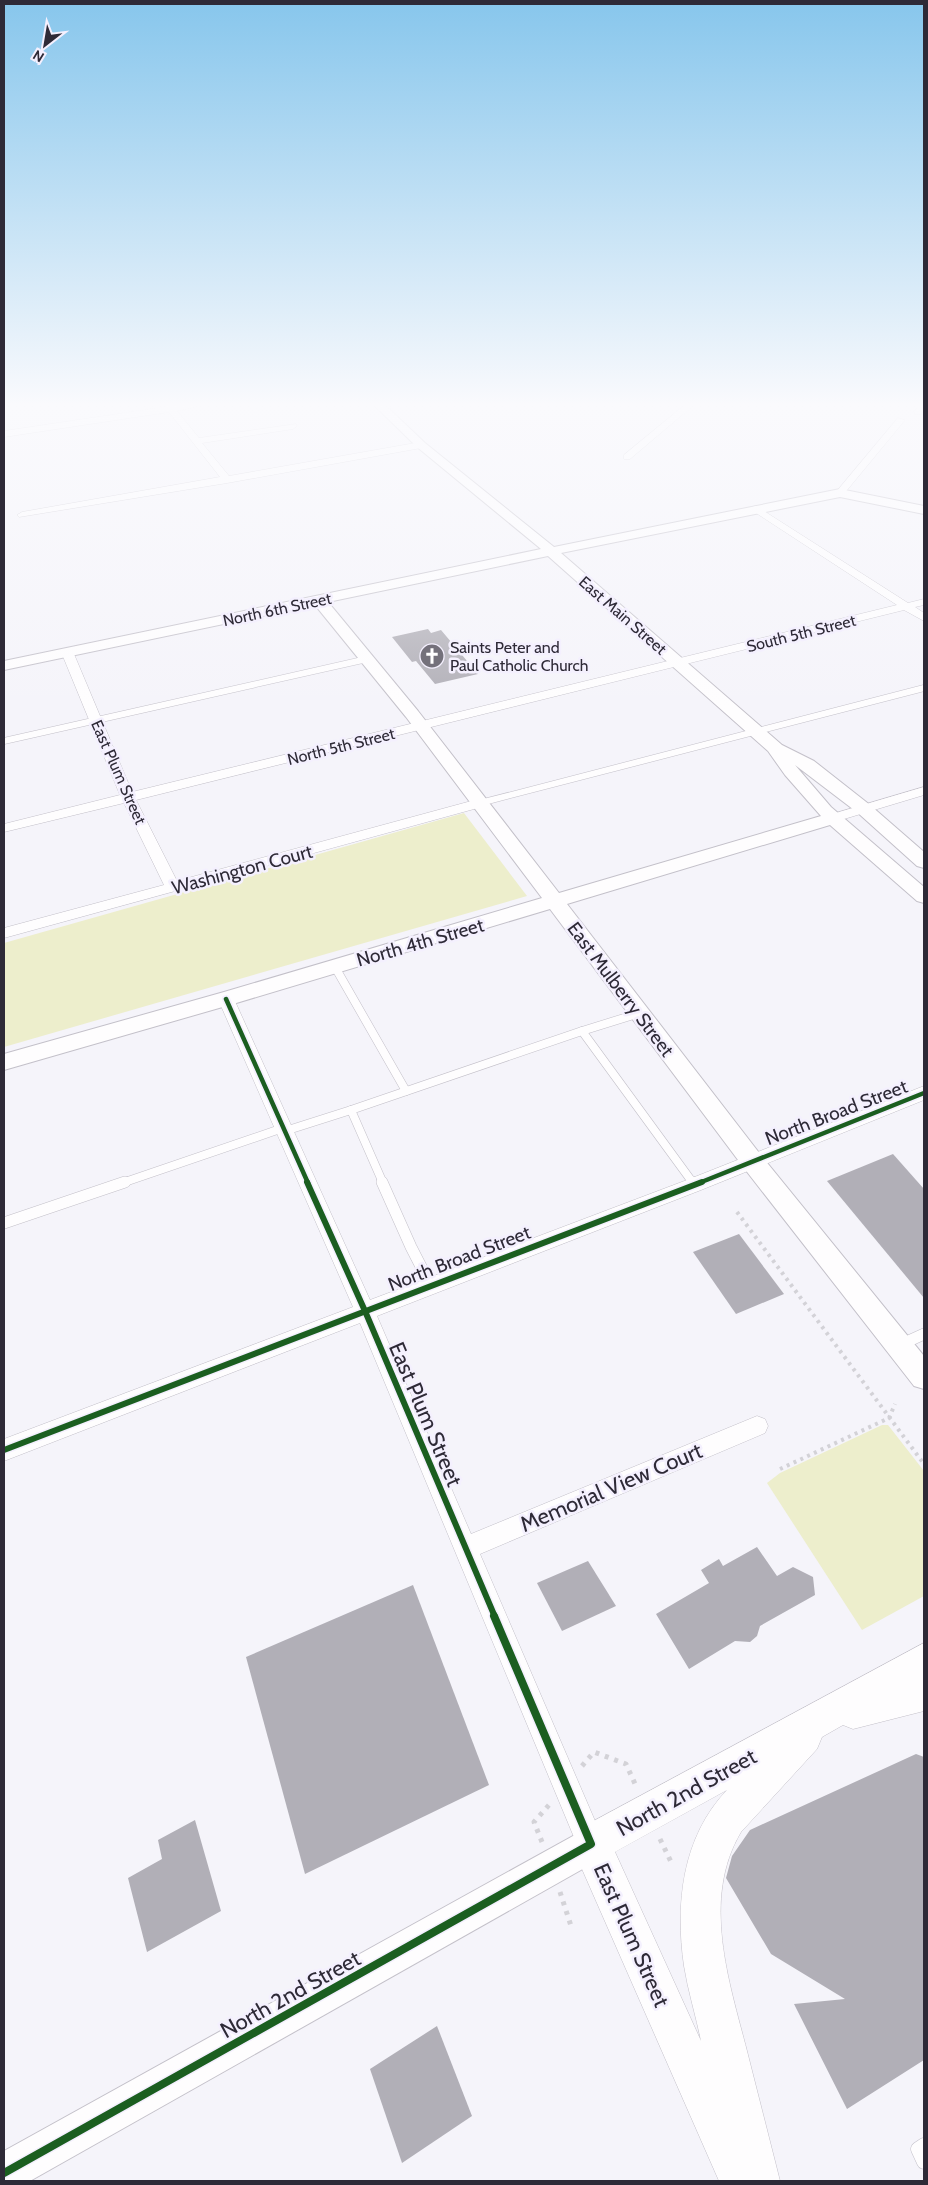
<svg xmlns="http://www.w3.org/2000/svg" width="928" height="2185" font-family="Cabin,sans-serif">
	<rect width="100%" height="100%" fill="#f5f4fa"/>
	<g fill="#edeecc">
		<path d="M464 813 527 896 4 1047V943Z"/>
		<path d="M882 1425H888L924 1471V1596L862 1630 767 1483 780 1473Z"/>
	</g>
	<g fill="#b1afb7">
		<path d="M428 629 431 633 441 630 478 674 435 684 416 661 412 662 392 637Z"/>
		<path d="M893 1154 924 1189V1298L827 1181Z"/>
		<path d="M739 1234 784 1294 736 1314 693 1252Z"/>
		<path d="M757 1547 777 1576 793 1567 813 1577 815 1595 760 1626 757 1636 750 1642 735 1641 689 1669 656 1614 709 1583 701 1570 719 1559 723 1566Z"/>
		<path d="M588 1561 616 1606 562 1631 537 1583Z"/>
		<path d="M413 1585 489 1785 305 1874 246 1657Z"/>
		<path d="M916 1754 924 1757V2060L847 2109 794 2004 845 1999 771 1954 726 1878 732 1856 750 1830Z"/>
		<path d="M195 1820 221 1911 147 1952 128 1878 162 1859 158 1840Z"/>
		<path d="M437 2026 472 2116 402 2163 370 2069Z"/>
	</g>
	<g fill="none" stroke-linecap="round" stroke-linejoin="round">
		<defs>
			<g id="service-far3">
				<path d="M4 741 367 659"/>
				<path d="M480 803 924 688"/>
			</g>
			<g id="service-far2">
				<path d="M335 967 406 1091"/>
				<path d="M582 1031 640 1013"/>
				<path d="M285 1131 351 1110"/>
				<path d="M122 1183 283 1128"/>
				<path d="M383 1183 351 1110 582 1031 693 1183"/>
			</g>
			<g id="service-far1">
				<path d="M382 1182 411 1247 430 1284"/>
				<path d="M692 1182 694 1185"/>
				<path d="M4 1223 125 1182"/>
				<path d="M902 1344 924 1334"/>
			</g>
			<path id="service" d="M924 2145 918 2149 924 2162"/>
			<g id="minor">
				<path d="M163 404H172L173 406 208 404 177 411 199 438 296 424 297 426 293 429 202 443 229 476 421 442 425 445 421 448 227 483 19 517 17 515 22 512 220 477 169 412 4 437V431L165 407Z"/>
				<path d="M686 404H695L630 459H624V455Z"/>
				<path d="M920 404H924V410L921 414H915L914 412Z"/>
				<path d="M898 418 905 420 843 495H837V491Z"/>
				<path d="M756 506 908 603 924 599V605L915 607 924 613V621L904 610 136 800 177 881 475 800H485L487 803 485 806 4 938V928L164 885 124 803 4 832V824L120 795 62 654 64 652 68 651 74 654 132 792 897 605 753 511V507Z"/>
				<path d="M924 787V795L834 822 827 818 829 815Z"/>
				<path d="M226 993 232 995 234 999 370 1300 687 1180 924 1086V1100L701 1190 377 1316 471 1534 757 1416 765 1419 768 1426 765 1433 480 1554 605 1844 601 1854 591 1858 581 1854 360 1323 4 1461V1439L353 1307 218 999 220 995Z"/>
			</g>
			<g id="tertiary">
				<path d="M373 404H384L425 443 554 547 840 489 924 506V514L840 497 561 553 782 745 814 761 870 805 924 852V868L917 866 858 813 795 765 831 807 924 887V903L917 901 830 825 567 904 760 1154 924 1356V1389L914 1386 744 1168 550 909 233 1004 4 1070V1054L224 992 542 898 406 717 315 605 4 670V661L541 549 417 447ZM548 556 768 751 785 775 821 816 559 893 418 711 328 602Z"/>
				<path d="M591 1826 604 1831 609 1844 604 1857 30 2181H4V2151Z"/>
			</g>
			<path id="secondary" d="M924 1643V1711L853 1729 843 1725 822 1737 817 1749 741 1832C701 1899 729 1981 747 2051 758 2094 769 2138 780 2181H719L571 1844 577 1830ZM727 1790C682 1837 675 1904 684 1966 688 1991 696 2016 701 2041L615 1852Z"/>
		</defs>
		<use href="#service-far3" stroke="#c3c0c9" stroke-width="7"/>
		<use href="#service-far2" stroke="#c3c0c9" stroke-width="9"/>
		<use href="#service-far1" stroke="#c3c0c9" stroke-width="12"/>
		<use href="#service" stroke="#c3c0c9" stroke-width="15"/>
		<use href="#minor" stroke="#c3c0c9" stroke-width="1"/>
		<use href="#tertiary" stroke="#c3c0c9" stroke-width="2"/>
		<use href="#secondary" stroke="#c3c0c9" stroke-width="1"/>
		<g stroke="#d3d2d7" stroke-width="4" stroke-dasharray="3 4.5" stroke-linecap="butt">
			<path d="M737 1212 924 1464"/>
			<path d="M780 1469 889 1418 895 1404"/>
		</g>
		<g stroke="#d3d2d7" stroke-width="5" stroke-dasharray="4 6" stroke-linecap="butt">
			<path d="M582 1766 594 1752 626 1764 636 1786"/>
			<path d="M660 1839 673 1866"/>
			<path d="M542 1842 534 1822 549 1805"/>
			<path d="M560 1892 571 1926"/>
		</g>
		<use href="#service-far3" stroke="#fefdfe" stroke-width="6"/>
		<use href="#service-far2" stroke="#fefdfe" stroke-width="8"/>
		<use href="#service-far1" stroke="#fefdfe" stroke-width="11"/>
		<use href="#service" stroke="#fefdfe" stroke-width="14"/>
		<use href="#minor" fill="#fefdfe" fill-rule="evenodd"/>
		<use href="#tertiary" fill="#fefdfe" fill-rule="evenodd"/>
		<use href="#secondary" fill="#fefdfe" fill-rule="evenodd"/>
		<defs>
			<g id="cycleway-far2">
				<path d="M226 999 308 1183"/>
				<path d="M699 1183 924 1093"/>
			</g>
			<g id="cycleway-far1">
				<path d="M307 1182 365 1311 495 1617"/>
				<path d="M4 1450 702 1182"/>
			</g>
			<path id="cycleway" d="M4 2173 591 1844 494 1616"/>
		</defs>
		<use href="#cycleway-far2" stroke="#f4f0fe" stroke-width="8"/>
		<use href="#cycleway-far1" stroke="#f4f0fe" stroke-width="9"/>
		<use href="#cycleway" stroke="#f4f0fe" stroke-width="11"/>
		<use href="#cycleway-far2" stroke="#1b5e20" stroke-width="4.5"/>
		<use href="#cycleway-far1" stroke="#1b5e20" stroke-width="6"/>
		<use href="#cycleway" stroke="#1b5e20" stroke-width="8"/>
	</g>
	<linearGradient id="sky" x2="0" y2="1"><stop stop-color="#87c6ec"/><stop offset="0.57" stop-color="#fafafd"/><stop offset="1" stop-color="#fafafd" stop-opacity="0"/></linearGradient>
	<rect width="928" height="710" fill="url(#sky)"/>
	<defs>
		<symbol id="church-disc" viewBox="-11 -11 22 22"><circle r="9.5" fill="#74717b" stroke="#f4f0fe"/><path d="M-1.2-6h2.4v3.5h3.3v2.4h-3.3V6h-2.4V-.1h-3.3v-2.4h3.3Z" fill="#fff"/></symbol>
	</defs>
	<g fill-rule="evenodd">
		<use href="#church-disc" x="418" y="642" width="28" height="28"/>
	</g>
	<g text-anchor="middle" stroke-width="5" stroke-linejoin="round" paint-order="stroke">
		<g font-size="16" fill="#2e2a37" stroke="#f4f0fe">
			<text transform="translate(277 609) rotate(-12)" y="6">North 6th Street</text>
			<text transform="translate(623 615) rotate(41)" y="6">East Main Street</text>
			<text transform="translate(801 633) rotate(-14)" y="6">South 5th Street</text>
			<text transform="translate(341 746) rotate(-14)" y="6">North 5th Street</text>
			<text transform="translate(119 772) rotate(66)" y="6">East Plum Street</text>
		</g>
		<g font-size="16" fill="#2e2a37" stroke="#f4f0fe" text-anchor="start">
			<text x="450" y="653">Saints Peter and<tspan x="450" dy="18">Paul Catholic Church</tspan></text>
		</g>
		<g font-size="19" fill="#2e2a37" stroke="#f4f0fe">
			<text transform="translate(242 869) rotate(-15)" y="7">Washington Court</text>
			<text transform="translate(420 942) rotate(-16)" y="7">North 4th Street</text>
			<text transform="translate(621 989) rotate(53)" y="7">East Mulberry Street</text>
			<text transform="translate(836 1112) rotate(-21)" y="7">North Broad Street</text>
			<text transform="translate(459 1258) rotate(-21)" y="7">North Broad Street</text>
		</g>
		<g font-size="22" fill="#2e2a37" stroke="#f4f0fe">
			<text transform="translate(426 1414) rotate(67)" y="8">East Plum Street</text>
			<text transform="translate(611 1487) rotate(-23)" y="8">Memorial View Court</text>
			<text transform="translate(686 1792) rotate(-29)" y="8">North 2nd Street</text>
			<text transform="translate(632 1935) rotate(66)" y="8">East Plum Street</text>
			<text transform="translate(290 1994) rotate(-29)" y="8">North 2nd Street</text>
		</g>
	</g>
	<rect width="928" height="2185" fill="none" stroke="#2e2a37" stroke-width="10"/>
	<g transform="translate(45 45) rotate(211)" stroke="#f4f0fe" stroke-width="4" paint-order="stroke">
	<path d="M0-4L9 19L0 12L-9 19Z" fill="#2e2a37"/>
	<text y="-8" font-size="14" font-weight="bold" text-anchor="middle" fill="#2e2a37">N</text>
	</g>
</svg>
